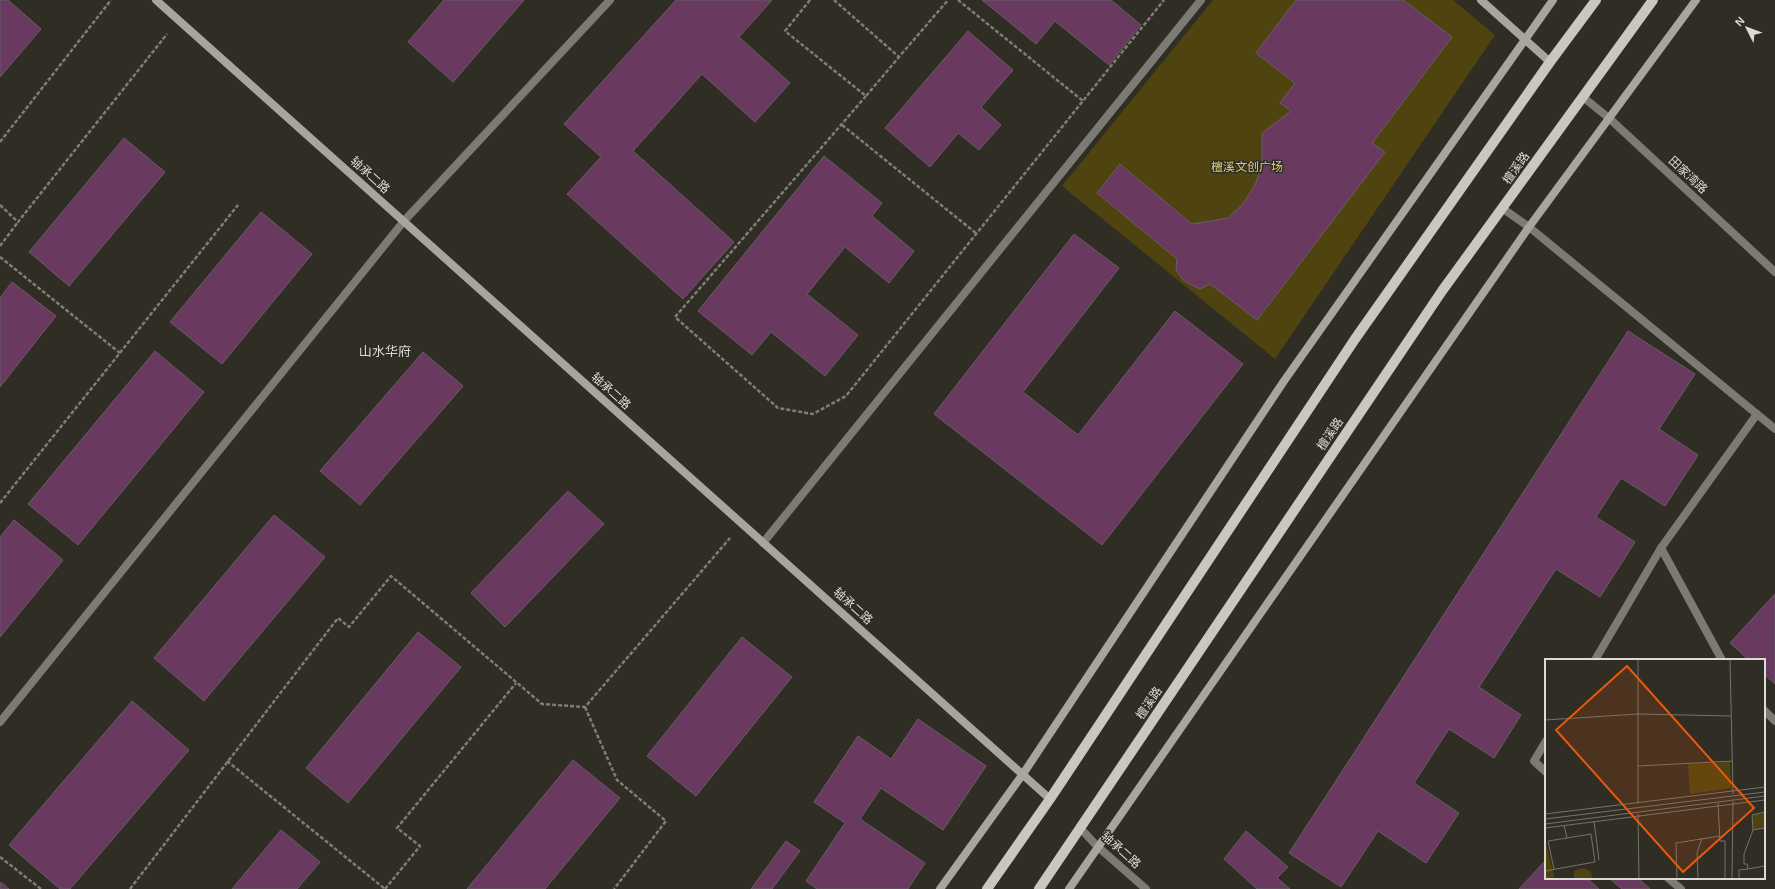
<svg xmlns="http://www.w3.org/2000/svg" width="1775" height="889" font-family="Arial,'Noto Sans SC',sans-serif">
	<rect width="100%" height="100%" fill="#2f2d24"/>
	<path fill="#4f4410" d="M1213 0H1453L1495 35 1275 359 1062 186Z"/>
	<g fill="#693960" stroke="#685e65">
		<path d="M0 0H8L41 29 0 77Z"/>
		<path d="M444 0H524L453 82 408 42Z"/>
		<path d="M676 0H772L739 37 790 83 755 122 702 74 633 151 734 242 683 299 567 194 601 157 564 124Z"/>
		<path d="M982 0H1111L1141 25 1109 65 1055 21 1036 44Z"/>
		<path d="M1296 0H1403L1452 37 1372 143 1385 152 1257 320 1210 284 1200 289 1184 281 1176 270 1177 259 1097 193 1120 164 1192 224 1228 218 1243 204 1256 183 1262 164V133L1291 111 1280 103 1295 83 1256 53Z"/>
		<path d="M968 31 1013 70 981 107 1001 125 979 150 958 133 930 167 885 128Z"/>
		<path d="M124 138 165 172 69 286 29 252Z"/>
		<path d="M824 156 882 203 872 216 914 251 889 283 845 247 807 294 858 335 825 376 771 332 752 355 698 311Z"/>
		<path d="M261 212 312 254 222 364 170 322Z"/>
		<path d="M1074 234 1119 268 1023 392 1078 435 1175 311 1243 364 1102 545 934 414Z"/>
		<path d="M12 282 56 316 0 387V298Z"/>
		<path d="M1628 331 1695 374 1659 429 1698 455 1665 506 1621 478 1596 517 1635 542 1600 597 1556 569 1479 687 1521 715 1494 758 1449 729 1414 783 1459 813 1426 863 1378 831 1341 887 1289 853Z"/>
		<path d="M155 351 204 392 78 545 28 504Z"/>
		<path d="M423 352 463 386 360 505 320 471Z"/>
		<path d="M568 491 604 524 505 627 471 593Z"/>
		<path d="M274 515 325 557 204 701 154 658Z"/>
		<path d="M14 520 63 560 0 637V537Z"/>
		<path d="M1775 594V684L1764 674V660H1749L1730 643Z"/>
		<path d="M418 632 461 667 348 803 306 768Z"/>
		<path d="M742 637 792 677 696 796 647 756Z"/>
		<path d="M132 701 189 750 70 889H60L9 845Z"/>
		<path d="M918 719 986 766 943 830 881 788 860 819 925 863 908 889H817L806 881 845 823 814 802 858 736 891 759Z"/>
		<path d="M573 760 620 798 545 889H467Z"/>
		<path d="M281 830 320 862 297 889H232Z"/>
		<path d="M1246 831 1288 867 1277 878 1290 889H1257L1224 859Z"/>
		<path d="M786 841 800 851 772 889H751Z"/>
		<path d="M1546 860V878H1587L1599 889H1519Z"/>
		<path d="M1609 878H1638L1650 889H1622Z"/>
		<path d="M1 882 9 889H0Z"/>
	</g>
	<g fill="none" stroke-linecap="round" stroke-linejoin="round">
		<g stroke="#7f7d76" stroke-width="2.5" stroke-dasharray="4 2" stroke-linecap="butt">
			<path d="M810 0 785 31 866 96 899 57"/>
			<path d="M834 0 899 57 948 0"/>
			<path d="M958 0 1083 101"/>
			<path d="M866 96 675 317 778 408 813 414 846 396 1164 0"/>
			<path d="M842 125 977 234"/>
			<path d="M0 142 111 0"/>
			<path d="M0 205 18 222 167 34"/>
			<path d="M0 246 18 222"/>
			<path d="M0 257 120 353"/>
			<path d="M0 503 238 205"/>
			<path d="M585 707 617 780 666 821 614 889"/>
			<path d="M227 761 385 889"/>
			<path d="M0 857 41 889"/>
			<path d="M130 889 338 618 349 627 391 576 542 704 585 707 730 538"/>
			<path d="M385 889 420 846 397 828 516 683"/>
		</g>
		<g stroke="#7b7a75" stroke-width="8">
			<path d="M1502 208 1529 227 1775 429"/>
			<path d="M1661 548 1722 660"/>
			<path d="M1595 660 1661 548 1757 414"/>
			<path d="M1764 710 1775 721"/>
			<path d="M1546 741 1534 761 1546 772"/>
			<path d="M1668 878 1681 889"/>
		</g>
		<g stroke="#7b7a75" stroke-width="8">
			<path d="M1583 97 1610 119 1775 272"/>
			<path d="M763 543 1201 0"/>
			<path d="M0 722 404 221 610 0"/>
			<path d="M1081 829 1097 846 1146 889"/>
		</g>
		<g stroke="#a7a69e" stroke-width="8">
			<path d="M156 0 1050 799"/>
			<path d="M1481 0 1550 62"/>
			<path d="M940 889 1023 774 1284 381 1553 0"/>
			<path d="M1069 889 1529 227 1696 0"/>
		</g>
		<g stroke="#c9c7be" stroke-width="10">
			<path d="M987 889 1050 799 1355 339 1550 62 1596 0"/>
			<path d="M1039 889 1442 291 1653 0"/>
		</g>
	</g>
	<g text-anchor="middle" stroke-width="3" stroke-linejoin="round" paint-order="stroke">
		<g font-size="12" fill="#e2cd70" stroke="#2f2d24">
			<text x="1247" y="171">檀溪文创广场</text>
		</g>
		<g font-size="12" fill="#dcdbd6" stroke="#2f2d24">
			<text transform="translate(1516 168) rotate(-54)" y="4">檀溪路</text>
			<text transform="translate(370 175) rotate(42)" y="4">轴承二路</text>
			<text transform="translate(1688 175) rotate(43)" y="4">田家湾路</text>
			<text transform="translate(611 391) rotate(42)" y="4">轴承二路</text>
			<text transform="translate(1330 434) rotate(-56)" y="4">檀溪路</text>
			<text transform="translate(853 606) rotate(42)" y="4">轴承二路</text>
			<text transform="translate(1149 703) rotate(-56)" y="4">檀溪路</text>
			<text transform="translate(1121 850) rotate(42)" y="4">轴承二路</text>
		</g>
		<g font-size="13" fill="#dcdbd6" stroke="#2f2d24">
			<text x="385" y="356">山水华府</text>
		</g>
	</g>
	<g transform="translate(1545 659)">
		<rect width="220" height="220" fill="#2f2d24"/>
		<path d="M185 103 186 129 145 135 143 105ZM220 154V169L208 171 207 156ZM0 180 10 220H0ZM40 209 46 213 48 220H28L30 211Z" fill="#4f4410"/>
		<path fill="none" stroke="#74736b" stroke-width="1" d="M93 0V145M185 0 188 135M0 61 93 55 186 57M93 107 188 102M173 144 175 182H180V220M220 153 207 156 208 171 199 195V205H202L203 210 220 207M0 155 220 128M93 155 94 220M0 160 220 133M49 162 54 201M0 165 220 137M0 169 220 141M208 171 220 169M9 210 3 182 22 179M0 212 50 203 46 175 22 179 19 166M132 220 131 184 175 177M153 220 152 194 157 179M187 220 188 142M194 220V211L203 210"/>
		<path fill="#e8590c" fill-opacity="0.15" stroke="#e8590c" stroke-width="2" d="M82 7 209 149 138 213 11 71Z"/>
		<rect width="220" height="220" fill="none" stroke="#dcdbd6" stroke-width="2"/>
	</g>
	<g transform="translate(1747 28) rotate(312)" stroke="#2f2d24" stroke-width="3" paint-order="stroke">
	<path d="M0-3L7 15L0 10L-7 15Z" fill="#dcdbd6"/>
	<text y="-6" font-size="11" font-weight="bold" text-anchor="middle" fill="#dcdbd6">N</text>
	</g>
</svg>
